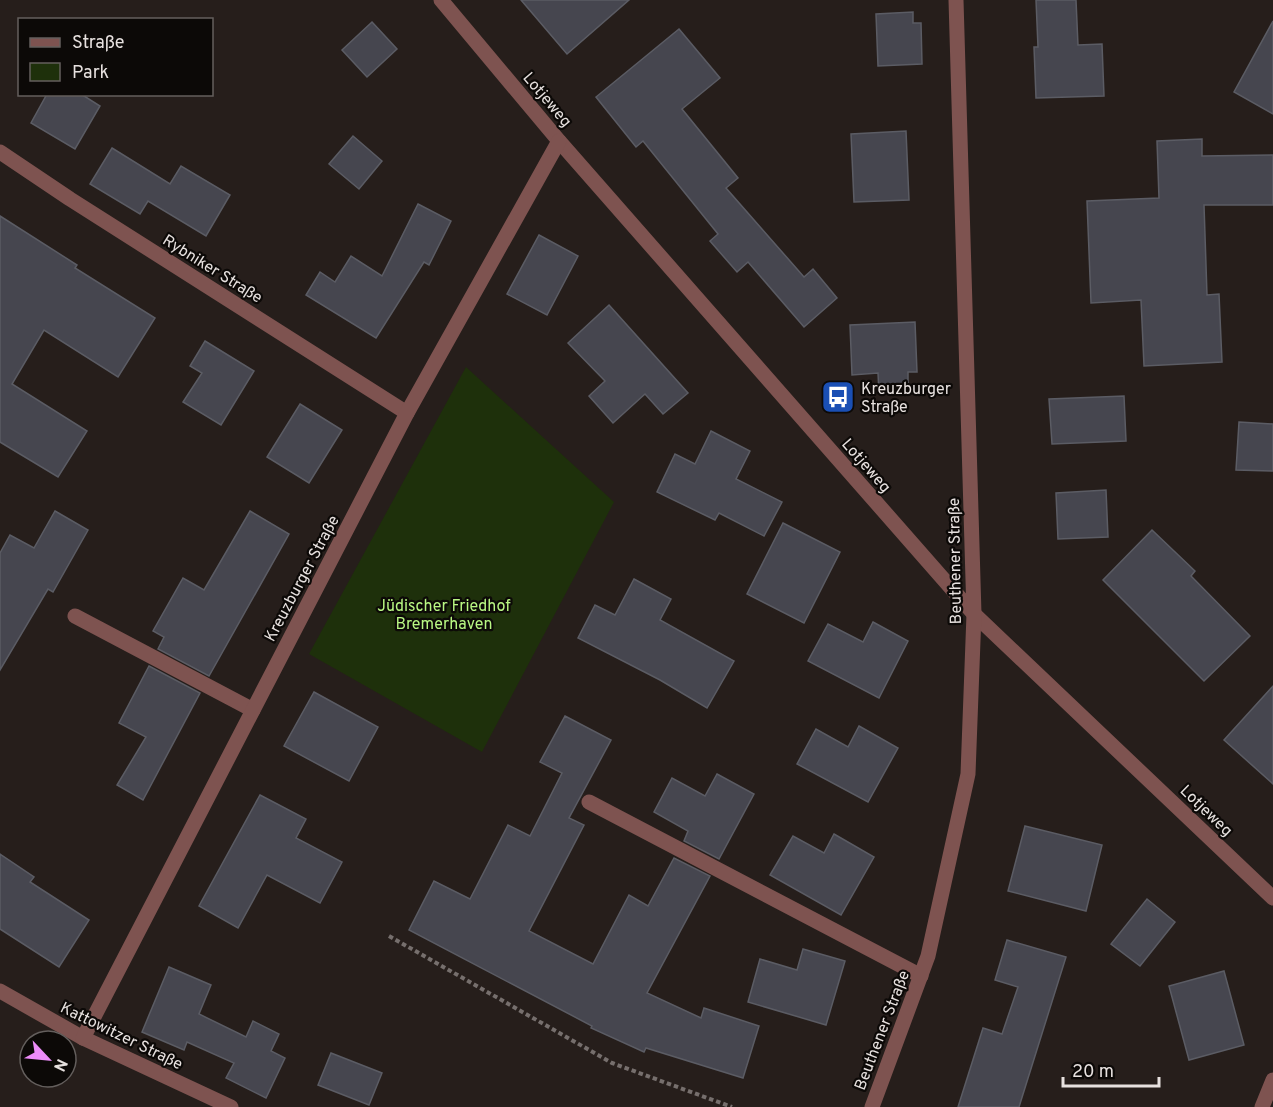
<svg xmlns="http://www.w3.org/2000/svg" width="1273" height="1107" font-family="Overpass,sans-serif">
	<rect width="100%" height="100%" fill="#261e1b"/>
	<path fill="#1e300b" d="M466 367 614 502 482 752 309 654Z"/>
	<g fill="#46464f" stroke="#5b5c64" stroke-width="1.5">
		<path d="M521 0H629L567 54Z"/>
		<path d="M1036 0H1076L1078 45 1102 44 1104 96 1036 98 1034 47H1038Z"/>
		<path d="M913 12V23H921L922 64 878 66 876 14Z"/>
		<path d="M1273 21V114L1234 92Z"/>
		<path d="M372 22 397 49 367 77 342 50Z"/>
		<path d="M679 29 720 78 682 109 738 178 726 188 804 277 813 269 837 298 804 327 748 262 737 272 710 241 718 234 643 141 636 147 596 97Z"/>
		<path d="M47 94H81L100 106 75 149 31 123Z"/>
		<path d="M906 131 909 200 854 202 851 134Z"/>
		<path d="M353 136 382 161 359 189 329 164Z"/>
		<path d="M1202 139V156L1273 155V205H1204L1207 295 1219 294 1222 362 1144 366 1141 300 1091 303 1087 201 1159 198 1157 141Z"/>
		<path d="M112 148 170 184 181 166 230 195 206 236 148 201 140 214 90 184Z"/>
		<path d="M418 204 451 221 429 265 424 262 376 338 306 295 320 272 335 282 351 256 382 276Z"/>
		<path d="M0 216 77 265 75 268 155 318 118 377 44 330 12 384 87 431 58 477 0 442Z"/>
		<path d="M539 235 578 256 547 315 507 294Z"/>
		<path d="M609 305 688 393 663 414 645 394 613 423 589 396 605 381 568 343Z"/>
		<path d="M915 322 917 372H908V392L879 394 878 373 852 375 850 325Z"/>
		<path d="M205 341 254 371 221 425 183 402 202 373 190 366Z"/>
		<path d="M1124 396 1126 441 1052 444 1049 399Z"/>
		<path d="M300 404 342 430 309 483 267 457Z"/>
		<path d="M1239 422 1273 424V471L1236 470Z"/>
		<path d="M711 431 750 451 736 479 782 502 764 536 719 513 715 520 657 492 675 454 695 464Z"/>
		<path d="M1106 490 1108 537 1058 539 1056 493Z"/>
		<path d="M55 511 88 530 53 592 48 589 0 670V553L10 535 34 548Z"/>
		<path d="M250 511 289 534 209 676 158 649 164 637 153 631 183 578 204 590Z"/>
		<path d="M783 523 840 552 804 623 747 594Z"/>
		<path d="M1152 530 1195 571 1191 576 1250 636 1204 681 1103 580Z"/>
		<path d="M634 579 671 599 660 620 734 661 707 708 660 680 578 638 595 605 615 615Z"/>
		<path d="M873 622 908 641 879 698 808 661 828 624 863 642Z"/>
		<path d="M149 666 200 693 143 800 117 785 146 737 119 723Z"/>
		<path d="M1273 686V784L1224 740Z"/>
		<path d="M314 692 378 727 349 781 284 746Z"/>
		<path d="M565 716 611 740 569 818 584 825 529 931 593 964 629 895 648 906 674 858 710 876 647 993 701 1018 704 1008 759 1026 743 1078 646 1048 644 1052 591 1028 592 1026 409 930 434 881 470 899 508 825 530 836 562 773 540 762Z"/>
		<path d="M859 726 898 748 868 802 797 764 816 729 848 747Z"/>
		<path d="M717 774 754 794 719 859 684 841 688 831 654 812 672 778 705 796Z"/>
		<path d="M260 795 306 819 296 838 342 862 320 903 267 875 238 928 199 906Z"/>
		<path d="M1025 826 1102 845 1086 911 1008 891Z"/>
		<path d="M834 834 874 857 841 915 770 875 793 836 824 853Z"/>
		<path d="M0 854 34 877 30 882 89 920 59 967 0 929Z"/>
		<path d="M1147 899 1175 922 1140 966 1111 944Z"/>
		<path d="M1007 940 1066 957 1019 1107H958L983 1028 1002 1034 1018 987 995 980Z"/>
		<path d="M803 949 845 961 826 1025 748 1002 760 959 797 970Z"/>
		<path d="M169 967 211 985 199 1014 246 1037 253 1021 279 1034 271 1051 285 1058 266 1098 226 1078 234 1063 187 1042 184 1050 142 1032Z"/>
		<path d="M1224 971 1244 1045 1189 1060 1169 986Z"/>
		<path d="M331 1053 382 1073 369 1105 318 1085Z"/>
	</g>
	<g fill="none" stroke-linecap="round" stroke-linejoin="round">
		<path stroke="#766f6d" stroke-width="4" stroke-dasharray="4.5 3" stroke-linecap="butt" d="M389 936 612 1063 732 1107"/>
		<g stroke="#7e5350" stroke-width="15">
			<path d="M441 0 559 141 974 614 1273 898"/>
			<path d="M0 152 70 199 407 413"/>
			<path d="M75 616 253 710"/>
			<path d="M589 802 921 976"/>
			<path d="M0 991 83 1038 231 1107"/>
			<path d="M83 1038 407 413 559 141"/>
			<path d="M872 1107 928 956 968 774 974 614 956 0"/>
			<path d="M1262 1107 1273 1080"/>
		</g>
	</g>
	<defs>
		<symbol id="bus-square" viewBox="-11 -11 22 22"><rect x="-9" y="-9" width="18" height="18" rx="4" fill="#1a4fb4" stroke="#0c0907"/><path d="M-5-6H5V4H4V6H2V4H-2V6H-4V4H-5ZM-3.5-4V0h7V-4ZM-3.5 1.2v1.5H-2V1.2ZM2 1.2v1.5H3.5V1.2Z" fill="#fff"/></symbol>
	</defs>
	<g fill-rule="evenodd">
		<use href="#bus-square" x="819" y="378" width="38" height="38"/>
	</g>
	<g text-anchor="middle" stroke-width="4.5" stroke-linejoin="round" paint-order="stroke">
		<g font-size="16" fill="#e7e1df" stroke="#0c0907">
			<text transform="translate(548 99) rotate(50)" y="6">Lotjeweg</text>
			<text transform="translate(213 268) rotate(32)" y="6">Rybniker Straße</text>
			<text transform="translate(867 465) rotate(49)" y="6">Lotjeweg</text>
			<text transform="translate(954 561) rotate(-91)" y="6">Beuthener Straße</text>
			<text transform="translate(301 578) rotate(-62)" y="6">Kreuzburger Straße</text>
			<text transform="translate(1207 810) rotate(44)" y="6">Lotjeweg</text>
			<text transform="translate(881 1030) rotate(-69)" y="6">Beuthener Straße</text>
			<text transform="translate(122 1035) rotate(26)" y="6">Kattowitzer Straße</text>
		</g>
		<g font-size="16" fill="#e7e1df" stroke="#0c0907" text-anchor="start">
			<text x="861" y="394">Kreuzburger<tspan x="861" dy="18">Straße</tspan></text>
		</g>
		<g font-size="16" fill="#b9f783" stroke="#0c0907">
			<text x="444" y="611">Jüdischer Friedhof<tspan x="444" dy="18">Bremerhaven</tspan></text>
		</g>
	</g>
	<rect x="18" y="18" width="195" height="78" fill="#0c0907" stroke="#645f5d" stroke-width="1.5"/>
	<rect x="30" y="38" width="30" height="9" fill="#7e5350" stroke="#645f5d" stroke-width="1.5"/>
	<text x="72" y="48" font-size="18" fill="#e7e1df">Straße</text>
	<rect x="30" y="63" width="30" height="18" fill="#1e300b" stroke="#645f5d" stroke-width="1.5"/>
	<text x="72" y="78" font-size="18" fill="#e7e1df">Park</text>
	<g transform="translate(48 1059) rotate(116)"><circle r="28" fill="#0c0907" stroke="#645f5d" stroke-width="1.5"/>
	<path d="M0-4.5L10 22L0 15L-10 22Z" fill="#ed8cf9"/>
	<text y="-9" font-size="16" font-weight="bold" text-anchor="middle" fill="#e7e1df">N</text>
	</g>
	<path d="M1063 1077v9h96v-9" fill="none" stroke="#e7e1df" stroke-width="3"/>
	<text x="1072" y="1077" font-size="18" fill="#e7e1df" stroke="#0c0907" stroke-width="4.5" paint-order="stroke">20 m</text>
</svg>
